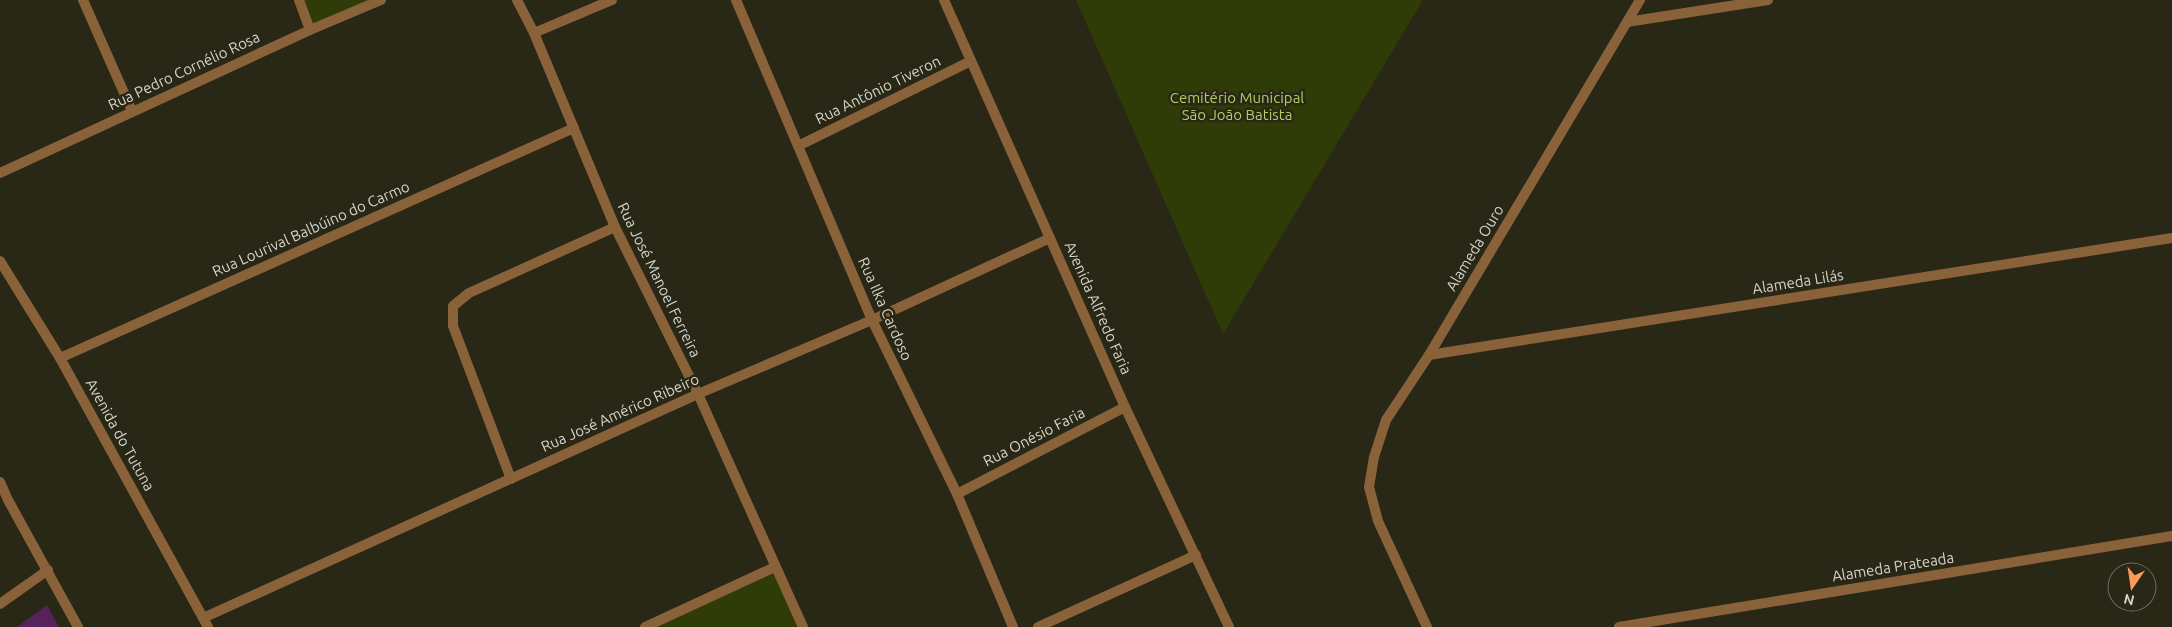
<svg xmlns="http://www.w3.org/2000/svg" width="2172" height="627" font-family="Ubuntu,sans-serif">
	<rect width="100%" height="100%" fill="#292716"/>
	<g fill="#303c07">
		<path d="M299 0H381L310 30Z"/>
		<path d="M1076 0H1423L1223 334Z"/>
		<path d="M775 567 803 627H645Z"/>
	</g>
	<path fill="#56225b" d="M47 605 59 627H17Z"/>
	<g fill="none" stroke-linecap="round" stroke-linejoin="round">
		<g stroke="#8a6239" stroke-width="10">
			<path d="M0 482 8 500 78 627"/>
			<path d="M0 604 48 570"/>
		</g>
		<g stroke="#8a6239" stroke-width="10">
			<path d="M83 0 132 111"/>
			<path d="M299 0 310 30"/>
			<path d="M517 0 534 33 615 227 698 394 803 627"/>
			<path d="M736 0 872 320 957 494 1013 627"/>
			<path d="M944 0 1125 407 1229 627"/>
			<path d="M1627 22 1768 0"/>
			<path d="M534 33 612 0"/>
			<path d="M798 146 971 61"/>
			<path d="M0 173 310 30 381 0"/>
			<path d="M0 261 60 358 208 627"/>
			<path d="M1429 355 2172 238"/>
			<path d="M60 358 574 128"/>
			<path d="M511 479 453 326V306L469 293 615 227"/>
			<path d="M957 494 1125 407"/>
			<path d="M203 618 698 394 872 320 1050 238"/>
			<path d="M645 627 775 567"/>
			<path d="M1038 627 1196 555"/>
			<path d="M1427 627 1378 521 1369 487 1374 457 1386 420 1429 355 1640 0"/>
			<path d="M1619 627 2172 536"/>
		</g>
	</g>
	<g text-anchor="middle" stroke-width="5" stroke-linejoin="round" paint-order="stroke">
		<g font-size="15" fill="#d6d4ca" stroke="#292716">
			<text transform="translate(184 71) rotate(-25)" y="5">Rua Pedro Cornélio Rosa</text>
			<text transform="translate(878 90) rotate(-26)" y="5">Rua Antônio Tiveron</text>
			<text transform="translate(311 229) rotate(-24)" y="5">Rua Lourival Balbúino do Carmo</text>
			<text transform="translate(1475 248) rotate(-59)" y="5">Alameda Ouro</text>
			<text transform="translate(659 280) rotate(64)" y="5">Rua José Manoel Ferreira</text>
			<text transform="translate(1798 282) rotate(-9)" y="5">Alameda Lilás</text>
			<text transform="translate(1098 308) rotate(66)" y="5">Avenida Alfredo Faria</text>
			<text transform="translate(885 309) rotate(66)" y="5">Rua Ilka Cardoso</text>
			<text transform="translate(620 413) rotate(-24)" y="5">Rua José Américo Ribeiro</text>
			<text transform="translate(120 435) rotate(61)" y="5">Avenida do Tutuna</text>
			<text transform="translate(1034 437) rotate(-27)" y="5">Rua Onésio Faria</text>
			<text transform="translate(1893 567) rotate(-9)" y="5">Alameda Prateada</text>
		</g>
		<g font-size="15" fill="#b0cd5f" stroke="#292716">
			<text x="1237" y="103">Cemitério Municipal<tspan x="1237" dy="17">São João Batista</tspan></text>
		</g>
	</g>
	<g transform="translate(2132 587) rotate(193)"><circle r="24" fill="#292716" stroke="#6e6c5e"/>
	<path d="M0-4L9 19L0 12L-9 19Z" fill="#fe9b59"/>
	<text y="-8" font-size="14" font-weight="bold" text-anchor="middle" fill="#d6d4ca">N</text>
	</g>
</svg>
